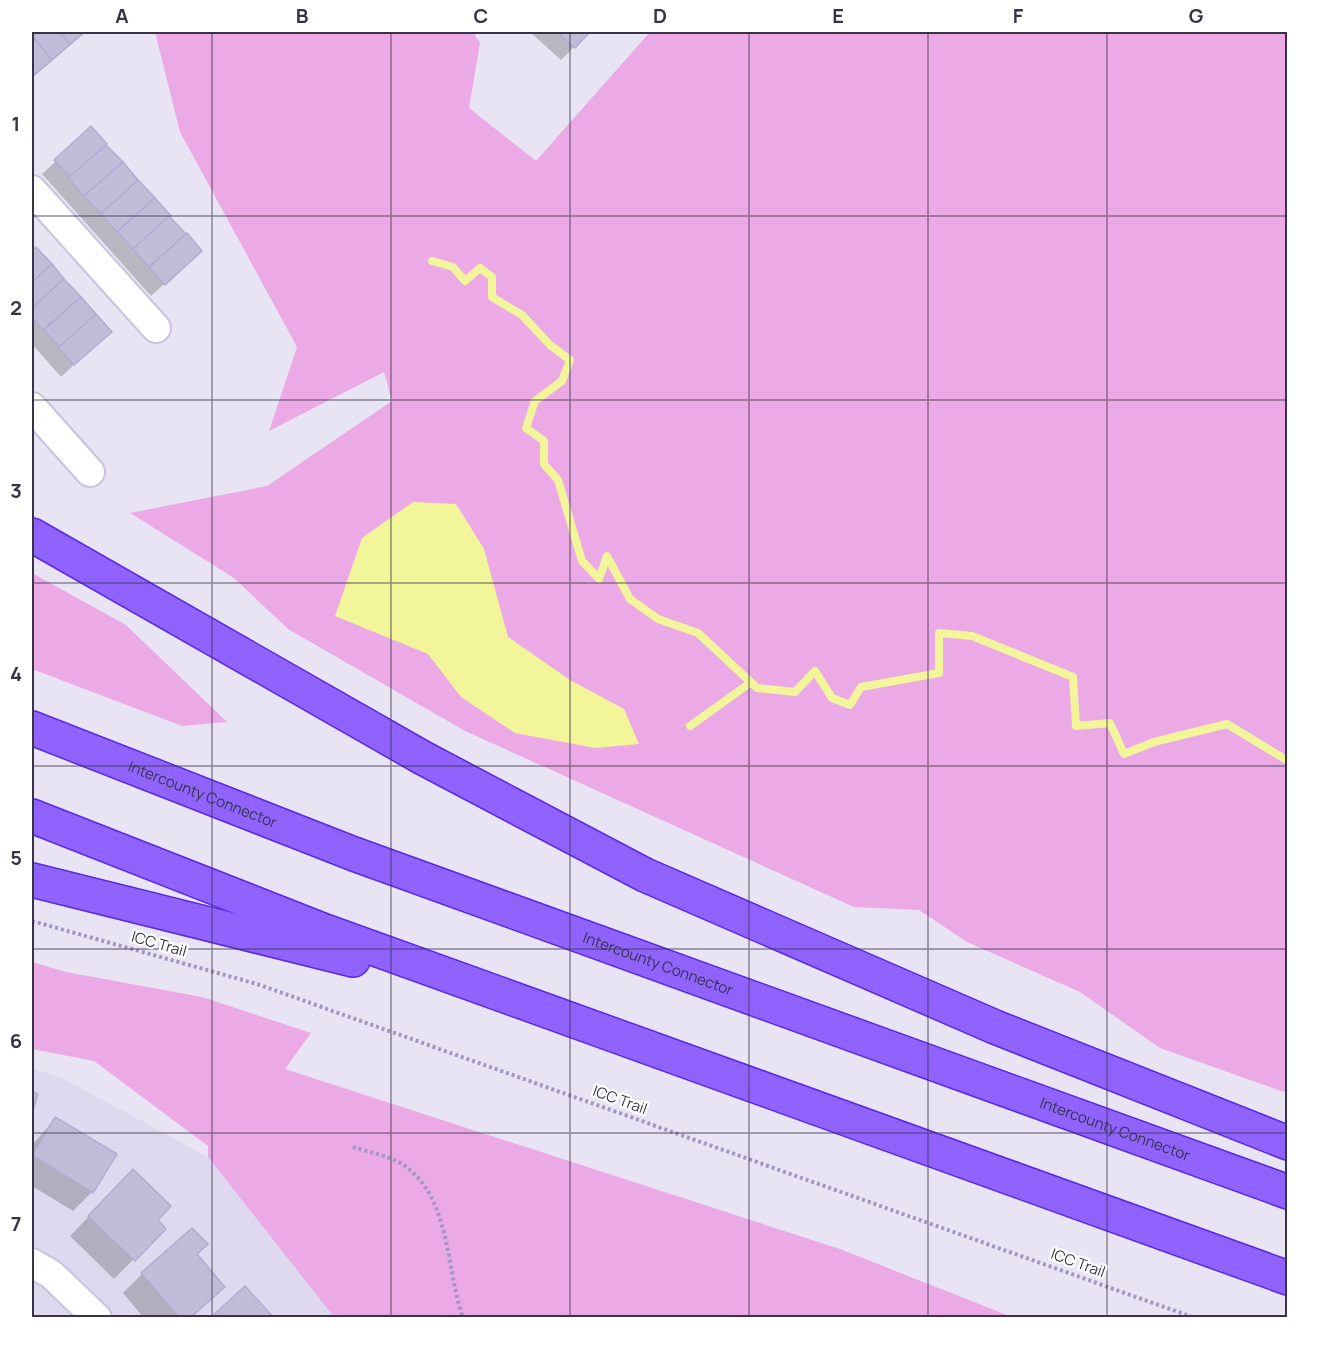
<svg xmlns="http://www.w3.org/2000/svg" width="1319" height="1349" font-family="Manrope,sans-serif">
	<rect width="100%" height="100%" fill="#e9e4f3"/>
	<path fill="#dfd9ef" d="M32 1068 62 1078 208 1157 334 1317 32 1318Z"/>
	<g fill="#eba9e6">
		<path d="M155 32H473L480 43 469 108 536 161 650 32H1287V1093L1160 1048 1080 992 967 942 919 910 854 907 465 731 288 629 234 578 130 513 267 486 392 401 384 372 269 431 297 347 180 132Z"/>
		<path d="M32 573 126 625 227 722 182 726 32 669Z"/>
		<path d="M32 962 66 972 202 997 311 1033 285 1069 840 1249 1012 1317H334L208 1157V1146L94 1061 32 1049Z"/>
	</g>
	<path fill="#f3f59b" d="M413 502 456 504 484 549 508 637 570 680 624 709 639 744 595 748 515 733 461 697 428 654 335 616 362 538Z"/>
	<g fill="#0003">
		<path d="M32 32H86L32 78Z"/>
		<path d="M530 32H589L561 60Z"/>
		<path d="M91 129 200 251 151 296 42 174Z"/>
		<path d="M32 246 109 332 61 377 32 344Z"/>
		<path d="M55 1119 92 1192 73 1211 32 1186V1145Z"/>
		<path d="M114 1190 164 1229 114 1279 70 1236Z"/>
		<path d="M196 1255 223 1287 191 1318H144L123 1293 142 1274Z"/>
	</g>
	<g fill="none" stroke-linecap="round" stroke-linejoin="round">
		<g stroke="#f3f59b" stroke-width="8">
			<path d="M432 261 453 267 465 281 480 268 492 277V297L522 315 550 345 570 360 562 381 535 401 526 428 544 441V464L558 480 582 561 599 579 607 556 630 599 658 619 698 633 757 688 795 692 815 671 832 698 850 705 861 687 939 673V633L972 636 1073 677 1076 726 1110 723 1124 754 1154 742 1227 724 1288 761"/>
			<path d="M690 726 750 683"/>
		</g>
	</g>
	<g fill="#c2bcd9" stroke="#b4abd1" stroke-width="1.5">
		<path d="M32 32H59L70 44 52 60 32 36Z"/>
		<path d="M59 32H84L70 44Z"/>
		<path d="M557 32H590L575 48Z"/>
		<path d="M32 36 52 60 34 75 32 72Z"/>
		<path d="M91 126 107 144 70 177 54 160Z"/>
		<path d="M106 145 123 162 84 196 68 178Z"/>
		<path d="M123 162 138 180 101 214 84 196Z"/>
		<path d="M138 180 155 198 117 232 101 214Z"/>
		<path d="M155 198 171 216 133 249 117 232Z"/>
		<path d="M169 216 186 234 149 267 133 249Z"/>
		<path d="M187 233 202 251 165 285 149 267Z"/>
		<path d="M36 247 52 264 32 282V251Z"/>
		<path d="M52 264 64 279 32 308V282Z"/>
		<path d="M64 279 81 297 43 330 32 318V308Z"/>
		<path d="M81 297 96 314 60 347 44 330Z"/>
		<path d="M96 314 112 332 74 365 58 348Z"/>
		<path d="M32 1092 38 1094 32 1113Z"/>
		<path d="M55 1117 117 1154 93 1193 32 1155Z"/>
		<path d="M133 1169 171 1206 158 1220 166 1229 135 1261 88 1216Z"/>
		<path d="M192 1228 208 1244 197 1254 225 1287 190 1318H180L141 1273Z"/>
		<path d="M245 1286 274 1318H210Z"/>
	</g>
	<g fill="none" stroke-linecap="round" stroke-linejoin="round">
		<defs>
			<g id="minor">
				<path d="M32 190 156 328"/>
				<path d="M32 407 90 472"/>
				<path d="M32 1263 51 1274 97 1318"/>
			</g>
			<g id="motorway">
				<path d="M32 535 423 758 645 875 995 1027 1288 1143"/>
				<path id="s1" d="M32 728 354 854 1288 1192"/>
				<path d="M32 816 325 931 1288 1278"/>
				<path d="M32 880 353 960"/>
			</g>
		</defs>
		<use href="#minor" stroke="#cac3dd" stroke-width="32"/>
		<use href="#motorway" stroke="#5929e8" stroke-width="36"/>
		<g stroke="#a296c2" stroke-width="4" stroke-dasharray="3 3" stroke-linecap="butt">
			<path d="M32 921 257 984 1195 1318"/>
			<path d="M353 1147C368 1152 391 1156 405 1166 451 1199 446 1270 463 1318"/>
		</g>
		<use href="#minor" stroke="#fff" stroke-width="28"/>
		<use href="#motorway" stroke="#9063ff" stroke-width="33"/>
	</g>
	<path fill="none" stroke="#383346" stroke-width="1.5" stroke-opacity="0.55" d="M212 32V1318M391 32V1318M570 32V1318M749 32V1318M928 32V1318M1107 32V1318M32 216H1288M32 400H1288M32 583H1288M32 766H1288M32 949H1288M32 1133H1288"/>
	<g text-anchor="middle" stroke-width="4.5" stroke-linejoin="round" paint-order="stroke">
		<g font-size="15" fill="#383346" stroke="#fff">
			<text dy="5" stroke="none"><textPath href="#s1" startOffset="183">Intercounty Connector</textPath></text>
			<text transform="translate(159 944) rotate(16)" y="5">ICC Trail</text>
			<text dy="5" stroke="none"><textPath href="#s1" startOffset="669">Intercounty Connector</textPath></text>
			<text transform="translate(620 1100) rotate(20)" y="5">ICC Trail</text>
			<text dy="5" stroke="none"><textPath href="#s1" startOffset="1155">Intercounty Connector</textPath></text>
			<text transform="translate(1078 1263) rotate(20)" y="5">ICC Trail</text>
		</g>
	</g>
	<rect width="1319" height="1349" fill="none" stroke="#ffffff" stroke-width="66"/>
	<rect x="33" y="33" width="1253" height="1283" fill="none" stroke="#383346" stroke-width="2"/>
	<g font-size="20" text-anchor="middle" font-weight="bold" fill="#383346">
		<text x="122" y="23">A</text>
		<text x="302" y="23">B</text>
		<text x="481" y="23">C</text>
		<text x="660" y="23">D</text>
		<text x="838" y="23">E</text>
		<text x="1018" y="23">F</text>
		<text x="1196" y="23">G</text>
		<text x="16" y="131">1</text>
		<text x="16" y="315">2</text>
		<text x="16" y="498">3</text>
		<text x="16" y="681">4</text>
		<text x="16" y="865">5</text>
		<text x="16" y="1048">6</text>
		<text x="16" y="1231">7</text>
	</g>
</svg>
